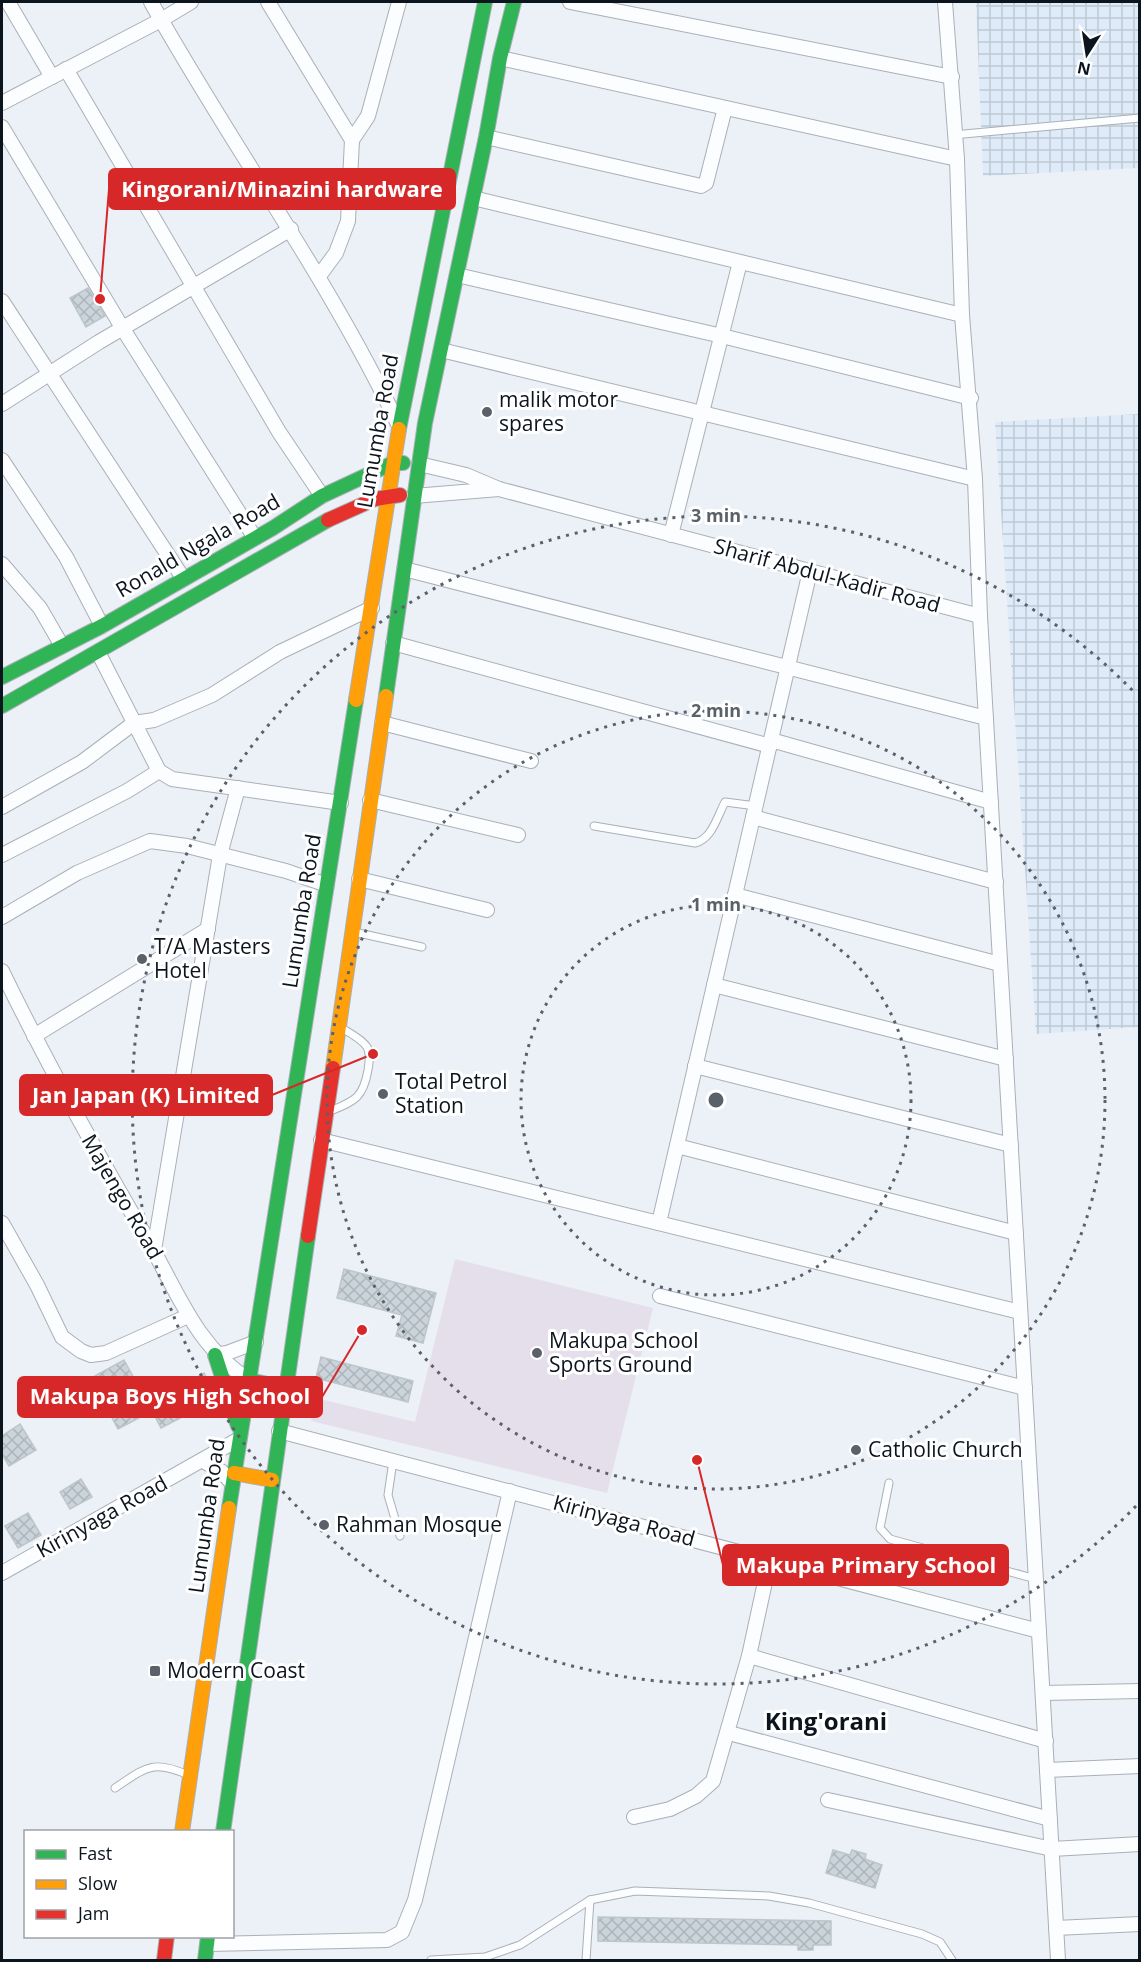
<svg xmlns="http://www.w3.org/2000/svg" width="1141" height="1962" font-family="'Open Sans',sans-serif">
	<defs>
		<pattern id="industrial-grid" width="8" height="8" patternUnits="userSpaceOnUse" patternTransform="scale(1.5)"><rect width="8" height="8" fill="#dfebf9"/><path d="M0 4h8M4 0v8" fill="none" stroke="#bec9d5"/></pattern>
		<pattern id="building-cross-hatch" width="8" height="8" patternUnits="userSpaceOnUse" patternTransform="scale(1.5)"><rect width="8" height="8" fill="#cad4da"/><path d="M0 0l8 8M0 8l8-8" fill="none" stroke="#acb5bb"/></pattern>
	</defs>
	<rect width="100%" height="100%" fill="#ecf1f7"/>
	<g fill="url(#industrial-grid)">
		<path d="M976 2H1139V168L983 176Z"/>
		<path d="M1139 414V1027L1036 1034 995 422Z"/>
	</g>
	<path fill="#e5dfec" d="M455 1259 653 1308 607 1493 311 1421 316 1398 415 1422Z"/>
	<g fill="url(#building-cross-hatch)" stroke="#bcc6cb" stroke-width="1.5">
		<path d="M88 288 105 316 86 327 70 298Z"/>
		<path d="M344 1269 436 1293 423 1343 396 1336 402 1315 337 1298Z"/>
		<path d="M321 1357 413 1381 408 1402 316 1378Z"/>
		<path d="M124 1360 149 1405 204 1373 217 1399 161 1428 152 1411 118 1429 91 1378Z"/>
		<path d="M20 1424 36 1450 9 1466 2 1454V1436Z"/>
		<path d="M81 1479 92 1497 70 1509 60 1492Z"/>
		<path d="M28 1513 41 1535 18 1548 5 1526Z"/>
		<path d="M833 1850 850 1855 852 1850 866 1854 865 1859 882 1865 875 1888 826 1873Z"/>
		<path d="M598 1917 831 1921V1945H813V1950H798V1945L598 1941Z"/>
	</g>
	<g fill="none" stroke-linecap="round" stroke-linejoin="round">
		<defs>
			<g id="lane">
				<path d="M953 135 1140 118"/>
				<path d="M594 826 695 843C712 839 717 817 725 802L756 806"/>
				<path d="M354 932 422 947"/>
				<path d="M328 1112C354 1101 363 1099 368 1070 369 1063 371 1054 367 1047 361 1038 349 1033 340 1027"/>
				<path d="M393 1461 388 1495 400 1536"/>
				<path d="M889 1483 880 1528 890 1539 1036 1579"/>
				<path d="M115 1788C145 1768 152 1759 188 1775"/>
				<path d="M431 1960 485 1957 520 1945 590 1900 635 1891 769 1896 809 1903 922 1934 940 1942 952 1960"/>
				<path d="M586 1960 590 1900"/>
			</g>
			<g id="street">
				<path d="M8 2 52 77"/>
				<path d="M151 2C231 145 328 277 399 426"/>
				<path d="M268 2 352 140 348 221 336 253 319 276"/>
				<path d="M570 2 952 77"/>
				<path d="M945 2 957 159 962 315 975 479 980 616 1058 1960"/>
				<path d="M500 58 957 159"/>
				<path d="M66 69 279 432 322 496"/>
				<path d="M2 103 161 20 191 2"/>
				<path d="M2 127 123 329 255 538"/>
				<path d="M486 137 701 186 706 183 725 108"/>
				<path d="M352 140 368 116 399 2"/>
				<path d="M473 198 962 315"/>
				<path d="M457 275 722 336 971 398"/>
				<path d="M2 301 183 578"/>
				<path d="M441 350 975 479"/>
				<path d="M2 404 99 342 291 229"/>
				<path d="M2 460 66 557 102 626"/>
				<path d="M419 464 466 475 499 489 980 616"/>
				<path d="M414 496 499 489"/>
				<path d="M671 535 740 262"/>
				<path d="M2 564 40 608 62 646"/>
				<path d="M404 569 986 718"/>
				<path d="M393 643 770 746"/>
				<path d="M98 652 159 771 172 779 341 803"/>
				<path d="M382 723 531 761"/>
				<path d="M771 740 991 802"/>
				<path d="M370 800 518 835"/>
				<path d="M2 807 82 762 134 723 154 720 212 695 280 652 372 608"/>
				<path d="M753 817 996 882"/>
				<path d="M2 855 127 791 159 771"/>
				<path d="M359 879 487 910"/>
				<path d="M735 895 1000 964"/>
				<path d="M2 917 77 873 150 841 187 846 286 871 327 885"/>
				<path d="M2 971C46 1062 95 1150 147 1239 177 1290 196 1347 249 1380"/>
				<path d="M714 985 1006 1059"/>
				<path d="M34 1036 208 929"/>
				<path d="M695 1066 1011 1145"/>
				<path d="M321 1140 1020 1312"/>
				<path d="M677 1146 1016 1233"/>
				<path d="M2 1223 37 1285 62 1337 81 1351 91 1355 106 1353 188 1316"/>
				<path d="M659 1223 810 571"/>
				<path d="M154 1250 220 855 238 788"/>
				<path d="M660 1296 1025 1388"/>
				<path d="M215 1355 227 1353 256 1342"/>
				<path d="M279 1431 1039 1631"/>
				<path d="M203 1461 221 1471 232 1483"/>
				<path d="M2 1573 239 1439"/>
				<path d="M749 1656 1046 1741"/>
				<path d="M1043 1693 1140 1691"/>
				<path d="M729 1733 1050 1819"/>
				<path d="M1047 1770 1140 1766"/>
				<path d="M828 1800 1052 1849 1140 1844"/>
				<path d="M634 1817 670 1809 696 1796 713 1781 749 1656 770 1559"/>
				<path d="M1056 1928 1140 1924"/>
				<path d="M207 1944 387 1940 402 1932 415 1900 510 1491"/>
			</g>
			<g id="fast">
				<path d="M399 429 485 2"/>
				<path d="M2 677 102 626 273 528 322 496 393 463H403"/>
				<path d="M386 696 425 423 486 137 500 58 514 2"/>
				<path d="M2 706 328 520"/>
				<path d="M215 1355 238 1426"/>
				<path d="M249 1380 287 1388"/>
				<path d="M229 1508 356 700"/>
				<path d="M223 1832 308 1236"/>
				<path d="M205 1960 208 1936"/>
			</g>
			<g id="slow">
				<path d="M356 700 399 429"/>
				<path d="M333 1068 386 696"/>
				<path d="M234 1473 272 1480"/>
				<path d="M182 1832 229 1508"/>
			</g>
			<g id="jam">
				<path d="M328 520 375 499 400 495"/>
				<path d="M308 1236 333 1068"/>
				<path d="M164 1960 167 1936"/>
			</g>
		</defs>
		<use href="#lane" stroke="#a9b0b8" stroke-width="9"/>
		<use href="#street" stroke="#a9b0b8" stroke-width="16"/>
		<use href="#fast" stroke="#a9b0b8" stroke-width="16"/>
		<use href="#slow" stroke="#a9b0b8" stroke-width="16"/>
		<use href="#jam" stroke="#a9b0b8" stroke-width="16"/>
		<use href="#lane" stroke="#fcfdfe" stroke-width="7"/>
		<use href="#street" stroke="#fcfdfe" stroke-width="14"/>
		<use href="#fast" stroke="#30b455" stroke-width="14"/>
		<use href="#slow" stroke="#ff9f0a" stroke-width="14"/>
		<use href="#jam" stroke="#e5322d" stroke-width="14"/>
	</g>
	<g fill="none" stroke="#5a616a" stroke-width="3" stroke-dasharray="3 6">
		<circle cx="716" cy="1100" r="195"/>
		<circle cx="716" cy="1100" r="389"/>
		<path d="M1136 1506A584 584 0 1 1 1136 694"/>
	</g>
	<g fill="#5a616a" stroke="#fff" stroke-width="2">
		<circle cx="487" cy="412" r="6"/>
		<circle cx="142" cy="959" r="6"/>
		<circle cx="383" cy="1094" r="6"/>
		<circle cx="537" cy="1353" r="6"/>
		<circle cx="856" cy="1450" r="6"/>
		<circle cx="324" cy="1525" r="6"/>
		<rect x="149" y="1665" width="12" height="12" rx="3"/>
	</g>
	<g text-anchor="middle" stroke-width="6" stroke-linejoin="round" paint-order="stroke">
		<g font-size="21" fill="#0c141e" stroke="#fff" text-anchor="start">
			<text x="499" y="407">malik motor<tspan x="499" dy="24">spares</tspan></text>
			<text x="154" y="954">T/A Masters<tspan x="154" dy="24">Hotel</tspan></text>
			<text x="395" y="1089">Total Petrol<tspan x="395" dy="24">Station</tspan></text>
			<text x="549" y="1348">Makupa School<tspan x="549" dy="24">Sports Ground</tspan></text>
			<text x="868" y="1457">Catholic Church</text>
			<text x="336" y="1532">Rahman Mosque</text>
			<text x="167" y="1678">Modern Coast</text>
		</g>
		<g font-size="21" fill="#0c141e" stroke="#fff">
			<text transform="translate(378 431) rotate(-80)" y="7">Lumumba Road</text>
			<text transform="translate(198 546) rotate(-30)" y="7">Ronald Ngala Road</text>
			<text transform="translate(827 576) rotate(15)" y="7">Sharif Abdul-Kadir Road</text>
			<text transform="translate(302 911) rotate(-81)" y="7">Lumumba Road</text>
			<text transform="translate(122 1197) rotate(60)" y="7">Majengo Road</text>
			<text transform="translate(207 1516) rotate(-82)" y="7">Lumumba Road</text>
			<text transform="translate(102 1517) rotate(-29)" y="7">Kirinyaga Road</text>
			<text transform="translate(624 1521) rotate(15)" y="7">Kirinyaga Road</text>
		</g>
		<g font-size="24" font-weight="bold" fill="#0c141e" stroke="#fff">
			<text x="826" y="1730">King'orani</text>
		</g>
	</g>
	<circle cx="716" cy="1100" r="9" fill="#5a616a" stroke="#fff" stroke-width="3"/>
	<g font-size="18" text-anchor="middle" font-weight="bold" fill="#5a616a" stroke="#fff" stroke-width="6" stroke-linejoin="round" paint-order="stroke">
		<text x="716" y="522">3 min</text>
		<text x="716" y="717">2 min</text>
		<text x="716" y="911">1 min</text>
	</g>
	<path fill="none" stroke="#d62828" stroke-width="2" d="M100 299L109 189M373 1054L272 1095M362 1330L322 1397M697 1460L723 1565"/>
	<g fill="#d62828" stroke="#fff" stroke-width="2">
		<circle cx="100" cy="299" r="6"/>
		<circle cx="373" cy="1054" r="6"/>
		<circle cx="362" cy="1330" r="6"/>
		<circle cx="697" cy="1460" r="6"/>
	</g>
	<g fill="#d62828" stroke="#d62828" stroke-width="2">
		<rect x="109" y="169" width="346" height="40" rx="6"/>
		<rect x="20" y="1075" width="252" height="40" rx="6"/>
		<rect x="18" y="1377" width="304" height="40" rx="6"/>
		<rect x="723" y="1545" width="285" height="40" rx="6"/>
	</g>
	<g font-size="22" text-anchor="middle" font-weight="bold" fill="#fff">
		<text x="282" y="197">Kingorani/Minazini hardware</text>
		<text x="146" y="1103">Jan Japan (K) Limited</text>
		<text x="170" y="1404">Makupa Boys High School</text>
		<text x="866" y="1573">Makupa Primary School</text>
	</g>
	<rect width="1141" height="1962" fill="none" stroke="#0c141e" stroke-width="6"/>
	<rect x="24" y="1830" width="210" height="108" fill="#ffffff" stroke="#9ea1a5" stroke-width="1.5"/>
	<rect x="36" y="1850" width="30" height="9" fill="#30b455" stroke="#9ea1a5" stroke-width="1.5"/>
	<text x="78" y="1860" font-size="18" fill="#0c141e">Fast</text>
	<rect x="36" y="1880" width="30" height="9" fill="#ff9f0a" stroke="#9ea1a5" stroke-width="1.5"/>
	<text x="78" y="1890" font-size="18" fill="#0c141e">Slow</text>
	<rect x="36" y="1910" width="30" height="9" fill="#e5322d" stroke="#9ea1a5" stroke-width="1.5"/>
	<text x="78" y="1920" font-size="18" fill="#0c141e">Jam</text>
	<g transform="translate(1087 54) rotate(192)" stroke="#ffffff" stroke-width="4.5" paint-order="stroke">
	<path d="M0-4.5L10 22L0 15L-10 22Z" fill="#0c141e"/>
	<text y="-9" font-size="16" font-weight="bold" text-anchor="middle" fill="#0c141e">N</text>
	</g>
</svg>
